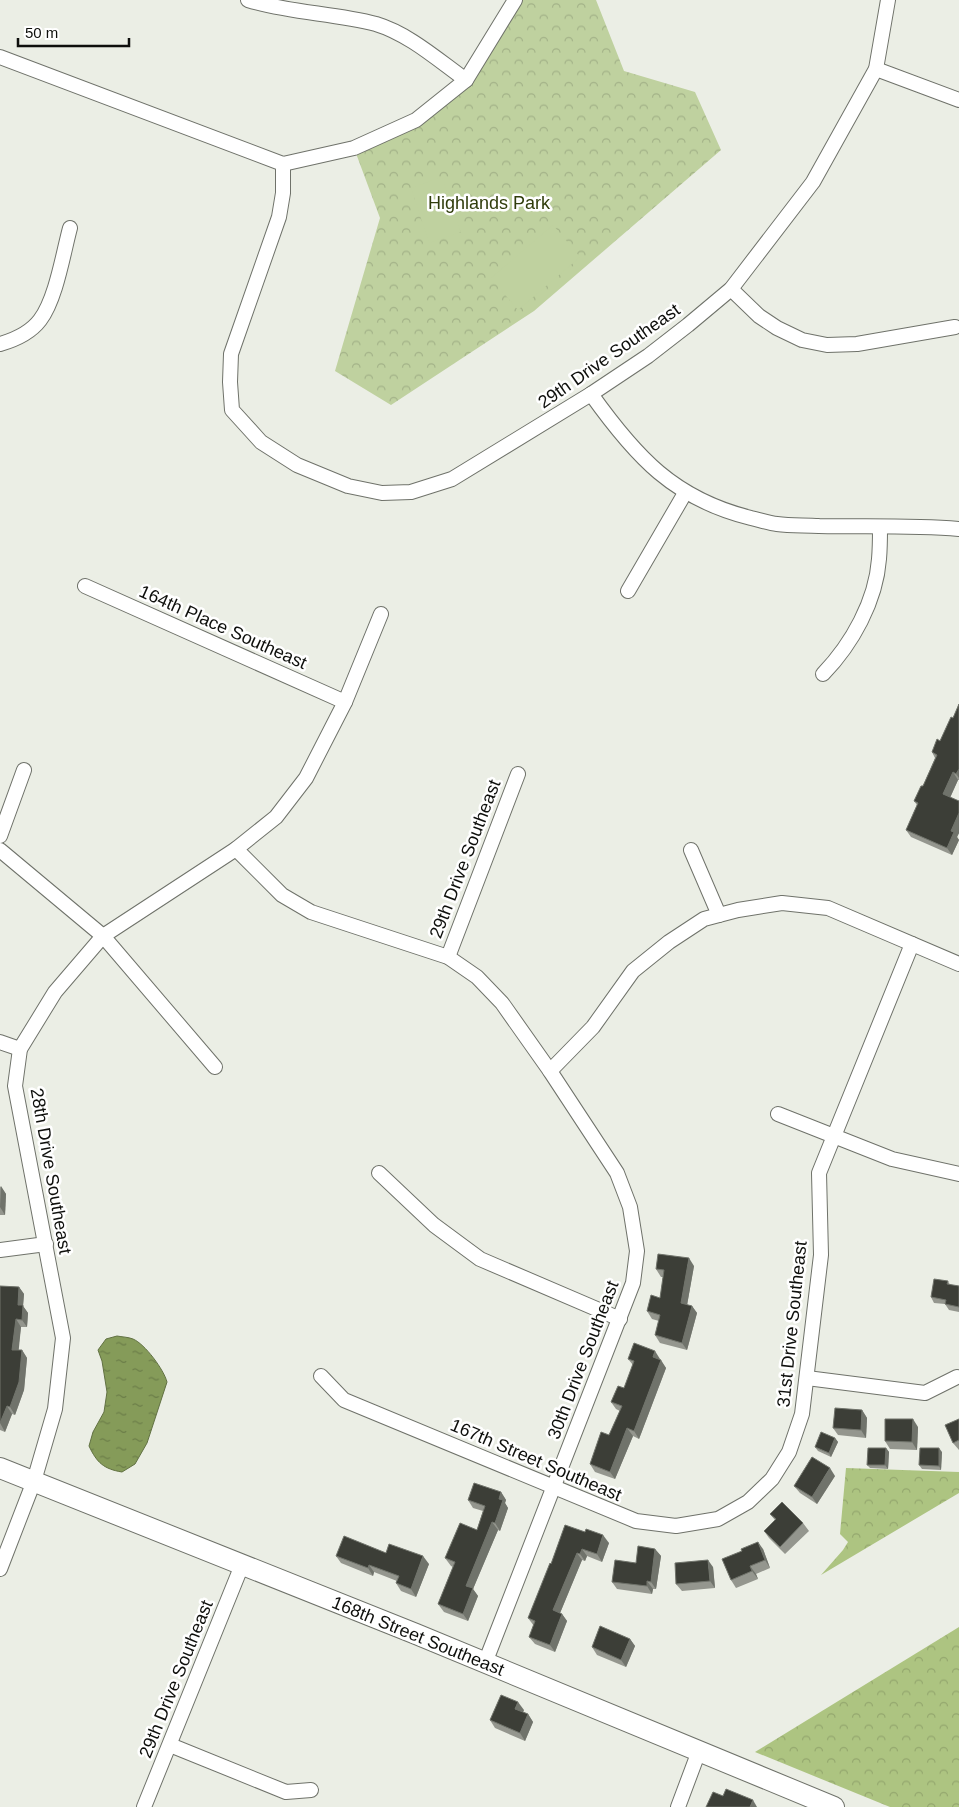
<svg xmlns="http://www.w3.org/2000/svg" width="959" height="1807" font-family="Arial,sans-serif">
	<defs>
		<pattern id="forest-crowns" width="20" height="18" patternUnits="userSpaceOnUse" patternTransform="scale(1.25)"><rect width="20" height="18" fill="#adc481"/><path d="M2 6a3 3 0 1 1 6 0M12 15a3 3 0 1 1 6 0" fill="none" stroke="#94a76e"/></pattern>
		<pattern id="park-crowns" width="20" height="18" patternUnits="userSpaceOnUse" patternTransform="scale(1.25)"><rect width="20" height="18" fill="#bfd19f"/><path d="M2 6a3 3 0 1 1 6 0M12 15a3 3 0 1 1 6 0" fill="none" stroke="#a3b288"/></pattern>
		<pattern id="water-ripples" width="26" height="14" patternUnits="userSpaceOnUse" patternTransform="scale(1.25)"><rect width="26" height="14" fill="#859b59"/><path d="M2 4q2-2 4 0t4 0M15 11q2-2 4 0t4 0" fill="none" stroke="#6b7d48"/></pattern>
	</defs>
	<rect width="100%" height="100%" fill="#ebeee5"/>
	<g fill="url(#forest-crowns)">
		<path d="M846 1468 959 1472V1493L821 1575 843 1550 848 1542 840 1534Z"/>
		<path d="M959 1627V1807H890L755 1752Z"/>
	</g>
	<path fill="url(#park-crowns)" d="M515 0H596L624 71 695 92 721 150 534 311 391 405 335 371 380 218 354 148 416 120 466 80Z"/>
	<g fill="#bfd19f">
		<path d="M442 177 461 232 429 243 411 188Z"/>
		<path d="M553 225 580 257 518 310 491 278Z"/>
	</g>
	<path fill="url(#water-ripples)" stroke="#617142" d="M117 1336C122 1337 128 1337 133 1339 145 1344 164 1370 167 1382L147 1443 135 1464 122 1472C104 1469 97 1463 89 1446L93 1432 104 1412 107 1392 102 1361 98 1350 106 1339Z"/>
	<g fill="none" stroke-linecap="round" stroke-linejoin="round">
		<defs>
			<g id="street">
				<path d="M248 0C290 13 334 13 376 24 409 34 438 60 466 80"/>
				<path d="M0 57 283 164 354 148 416 120 466 80 515 0"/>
				<path d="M876 69 959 100"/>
				<path d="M283 164V193L279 217 231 354 230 382 232 410 261 442 297 465 348 486 382 493 411 492 452 479 591 394 648 356 688 325 731 289 813 182 876 69 888 0"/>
				<path d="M731 289 759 316 777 328 802 340 827 345 857 344 955 327"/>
				<path d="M0 344C14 340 31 332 40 320 56 299 63 254 70 228"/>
				<path d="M591 394C636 457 674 499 751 518 760 520 769 523 777 524 791 526 805 525 819 526 866 527 913 525 959 529"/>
				<path d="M85 586 345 702"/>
				<path d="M628 591 685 493"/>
				<path d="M823 674C852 644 876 601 879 559 880 548 880 538 880 528"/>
				<path d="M0 836 24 770"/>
				<path d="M236 849 282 895 311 912 448 957 477 977 502 1003 550 1071 617 1173 630 1207 637 1251 633 1283 485 1663"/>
				<path d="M0 850 103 936 215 1067"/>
				<path d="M691 850 719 915 738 910 782 903 828 908 959 964"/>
				<path d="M448 957 518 774"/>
				<path d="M0 1042 20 1049"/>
				<path d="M550 1071 593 1027 633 971 669 942 704 919 719 915"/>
				<path d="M778 1114 892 1159 959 1174"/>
				<path d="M379 1173 434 1225 480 1259 620 1319"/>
				<path d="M0 1250 46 1244"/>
				<path d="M321 1376 344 1400 636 1521 676 1526 718 1519 748 1502 772 1479 789 1452 802 1414 821 1255 819 1173 912 944"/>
				<path d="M807 1378 925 1393 957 1377"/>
				<path d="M0 1569 34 1481 55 1409 63 1338 15 1086 20 1049 55 992 103 936 236 849 276 817 306 778 345 702 381 614"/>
				<path d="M170 1745 286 1792 311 1790"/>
				<path d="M144 1807 242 1565"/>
				<path d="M678 1807 699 1751"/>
			</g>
			<path id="secondary" d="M0 1468 416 1634 834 1807"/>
		</defs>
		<use href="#street" stroke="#6f726a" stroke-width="16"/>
		<use href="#secondary" stroke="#6f726a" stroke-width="22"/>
		<use href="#street" stroke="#fff" stroke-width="14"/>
		<use href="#secondary" stroke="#fff" stroke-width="20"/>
	</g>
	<g fill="#94968e">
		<path d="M959 704V780H958L950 798 959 801V833L957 837 959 840 952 855 911 837 906 830 917 805 914 801 923 786 935 758 932 752 940 741 953 718Z"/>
		<path d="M0 1186 6 1194 5 1215H0Z"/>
		<path d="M694 1266 687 1305 692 1306 697 1313 687 1350 660 1343 655 1335 659 1321 652 1319 647 1311 660 1298 663 1277H661L656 1269Z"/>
		<path d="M948 1281 950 1285 959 1286V1312L949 1310 945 1304 934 1303 931 1297Z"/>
		<path d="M0 1286 19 1287 24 1294 23 1306 28 1313 27 1327H21L18 1350H22L27 1358 24 1390 15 1415 12 1414 5 1432 0 1430Z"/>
		<path d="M628 1359H660V1360L666 1368 639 1439 633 1436 615 1479 595 1472 590 1464 609 1435 620 1411 616 1409 611 1402 624 1388 633 1365Z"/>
		<path d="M862 1410 867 1418 866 1438 838 1435 833 1428Z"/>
		<path d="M959 1419V1450L953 1443Z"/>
		<path d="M918 1427 917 1450 890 1449 885 1441Z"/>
		<path d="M835 1438 838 1442 831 1457 818 1451 815 1447Z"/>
		<path d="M886 1448 889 1452 888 1469 870 1468 867 1465Z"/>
		<path d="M942 1452 941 1470 922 1469 919 1465Z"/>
		<path d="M835 1476 817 1504 800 1493 794 1486Z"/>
		<path d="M501 1492 506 1500 505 1503 508 1508 500 1531 498 1530 473 1589 478 1596 468 1621 444 1612 438 1604 453 1567 451 1566 445 1558 477 1530 483 1511 473 1508 468 1500Z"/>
		<path d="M770 1514 803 1523 809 1531 785 1554 769 1538 764 1531 775 1520Z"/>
		<path d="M565 1525 609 1543 602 1562 587 1556 585 1561 582 1560 560 1613 562 1614 567 1621 555 1652 535 1644 529 1637 534 1626 528 1618 551 1564Z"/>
		<path d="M655 1549 661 1556 656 1589H653L652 1594 617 1589 612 1582Z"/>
		<path d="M763 1549 770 1568 756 1574 758 1579 736 1588 731 1580Z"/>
		<path d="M386 1553 429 1564 416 1597 401 1591 396 1583 397 1581 374 1572 373 1576 341 1563 336 1556Z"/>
		<path d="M713 1567 715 1588 682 1591 676 1584Z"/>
		<path d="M630 1639 635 1646 626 1667 597 1655 592 1647Z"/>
		<path d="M524 1710 523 1712 528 1714 533 1722 525 1741 495 1728 490 1720Z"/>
	</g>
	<g fill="#70736b">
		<path d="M959 769V778L956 774Z"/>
		<path d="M953 772 958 780 948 802 943 794Z"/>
		<path d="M959 813V833L957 837 959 840 952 855 947 848 951 831Z"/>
		<path d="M1 1186 6 1194 5 1215 0 1207Z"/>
		<path d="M689 1258 694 1266 686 1311 681 1303Z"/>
		<path d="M19 1287 24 1294 23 1306 28 1313 27 1327 22 1320 18 1305Z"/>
		<path d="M692 1306 697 1313 687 1350 682 1343Z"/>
		<path d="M16 1319 21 1327 18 1357 12 1350Z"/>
		<path d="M22 1350 27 1358 24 1390 15 1415 10 1407Z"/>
		<path d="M655 1351 660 1359 658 1365 653 1357Z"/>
		<path d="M661 1360 666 1368 639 1439 634 1431Z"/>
		<path d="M7 1406 12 1414 5 1432 0 1423Z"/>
		<path d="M862 1410 867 1418 866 1438 861 1430Z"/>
		<path d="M913 1419 918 1427 917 1450 912 1442Z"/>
		<path d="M627 1428 633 1436 615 1479 610 1472Z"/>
		<path d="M835 1438 838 1442 831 1457 829 1453Z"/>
		<path d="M886 1448 889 1452 888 1469 885 1465Z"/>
		<path d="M939 1448 942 1452 941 1470 939 1466Z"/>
		<path d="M830 1468 835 1476 817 1504 812 1497Z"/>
		<path d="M501 1492 506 1500 505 1503 508 1508 500 1531 495 1523 499 1499Z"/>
		<path d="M492 1522 498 1530 473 1589 478 1596 468 1621 463 1614 466 1586Z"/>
		<path d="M603 1535 609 1543 602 1562 597 1554Z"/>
		<path d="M758 1542 763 1549 770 1568 765 1560Z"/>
		<path d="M582 1549 587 1556 585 1561 580 1554Z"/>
		<path d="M655 1549 661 1556 656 1589 651 1582Z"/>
		<path d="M577 1553 582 1560 558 1618 553 1610Z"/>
		<path d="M423 1556 429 1564 416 1597 411 1589Z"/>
		<path d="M708 1560 713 1567 715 1588 710 1581Z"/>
		<path d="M369 1565 374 1572 373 1576 368 1568Z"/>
		<path d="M750 1566 756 1574 758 1579 752 1571Z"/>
		<path d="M647 1581 653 1589 652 1594 647 1586Z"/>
		<path d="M562 1614 567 1621 555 1652 550 1645Z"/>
		<path d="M630 1639 635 1646 626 1667 621 1660Z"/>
		<path d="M518 1702 524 1710 521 1716 515 1709Z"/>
		<path d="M528 1714 533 1722 525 1741 520 1733Z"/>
		<path d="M753 1800 757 1807H750Z"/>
	</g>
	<g fill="#3c3e37" stroke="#70736b">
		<path d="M959 704V769L956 774 953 772 943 794 959 801V813L951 831 954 832 947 848 906 830 918 803 914 801 921 786H923L937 755 932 752 937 739 940 741 951 717 953 718Z"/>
		<path d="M658 1254 689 1258 681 1303 692 1306 682 1343 655 1335 660 1315 647 1311 651 1295 660 1298 664 1270 656 1269Z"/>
		<path d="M934 1279 948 1281 947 1284 959 1286V1307L945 1304 946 1300 931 1297Z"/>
		<path d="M0 1286 19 1287 18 1305H23L22 1320 16 1319 12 1350H22L19 1382 10 1407 7 1406 0 1423Z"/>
		<path d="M634 1343 655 1351 653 1357 661 1360 634 1431 627 1428 610 1472 590 1464 601 1432 609 1435 622 1406 611 1402 618 1386 624 1388 634 1361 628 1359Z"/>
		<path d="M835 1408 862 1410 861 1430 833 1428Z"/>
		<path d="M885 1419H913L912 1442 885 1441Z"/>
		<path d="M959 1419V1440L953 1443 945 1425Z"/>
		<path d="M821 1432 835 1438 829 1453 815 1447Z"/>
		<path d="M868 1448H886L885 1465H867Z"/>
		<path d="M920 1448H939V1466L919 1465Z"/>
		<path d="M812 1457 830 1468 812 1497 794 1486Z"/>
		<path d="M474 1483 501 1492 499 1499 503 1500 495 1523 492 1522 466 1586 473 1588 463 1614 438 1604 455 1562 445 1558 460 1523 477 1530 485 1506 468 1500Z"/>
		<path d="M782 1502 803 1523 780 1547 764 1531 776 1519 770 1514Z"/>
		<path d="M565 1525 585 1532 586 1529 603 1535 597 1554 582 1549 580 1554 577 1553 553 1610 562 1614 550 1645 529 1637 535 1621 528 1618 550 1563 551 1564Z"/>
		<path d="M344 1536 386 1553 389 1544 423 1556 411 1589 396 1583 399 1576 369 1565 368 1568 336 1556Z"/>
		<path d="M758 1542 765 1560 750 1566 752 1571 731 1580 722 1559 742 1551 741 1549Z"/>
		<path d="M638 1546 655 1549 651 1582 647 1581V1586L612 1582 615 1560 636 1563Z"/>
		<path d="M708 1560 710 1581 676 1584 675 1563Z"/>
		<path d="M600 1626 630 1639 621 1660 592 1647Z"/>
		<path d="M501 1695 518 1702 515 1709 528 1714 520 1733 490 1720Z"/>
		<path d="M726 1789 753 1800 750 1807H706L713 1792 723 1796Z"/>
	</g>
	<g text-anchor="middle" stroke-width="5" stroke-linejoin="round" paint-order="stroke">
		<g font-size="18" fill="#303d0b" stroke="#fff">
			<text x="489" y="209">Highlands Park</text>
		</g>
		<g font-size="18" fill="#0e0f0c" stroke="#fff">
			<text transform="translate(609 356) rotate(-35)" y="6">29th Drive Southeast</text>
			<text transform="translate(223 627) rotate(24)" y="6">164th Place Southeast</text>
			<text transform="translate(465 859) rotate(-69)" y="6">29th Drive Southeast</text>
			<text transform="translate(51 1171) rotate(80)" y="6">28th Drive Southeast</text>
			<text transform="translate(792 1324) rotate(-84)" y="6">31st Drive Southeast</text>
			<text transform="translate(583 1360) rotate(-69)" y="6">30th Drive Southeast</text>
			<text transform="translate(536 1460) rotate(23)" y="6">167th Street Southeast</text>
			<text transform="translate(418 1636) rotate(22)" y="6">168th Street Southeast</text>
			<text transform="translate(176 1679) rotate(-68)" y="6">29th Drive Southeast</text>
		</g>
	</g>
	<path d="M18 38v8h111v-8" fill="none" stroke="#0e0f0c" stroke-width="2.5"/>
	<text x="25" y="38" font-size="15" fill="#0e0f0c" stroke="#ffffff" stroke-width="4" paint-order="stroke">50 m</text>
</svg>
